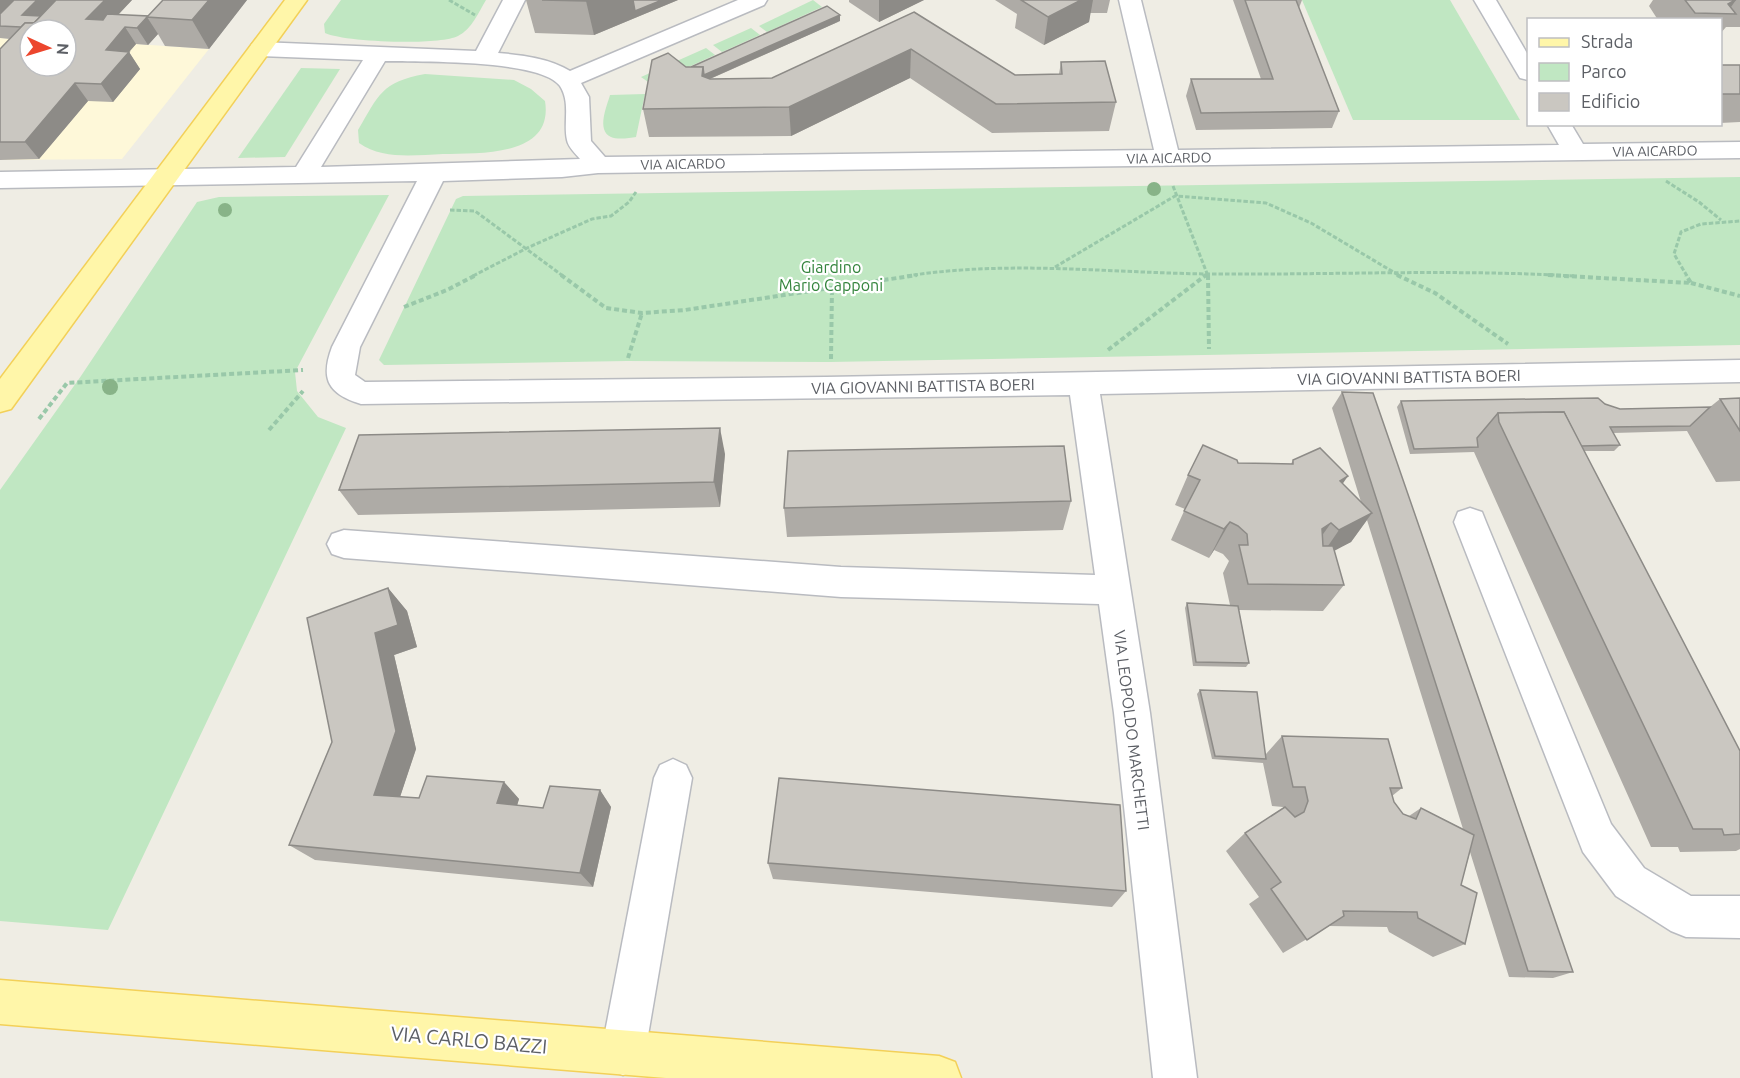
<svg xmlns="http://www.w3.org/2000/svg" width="1740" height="1078" font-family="Ubuntu,sans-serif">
	<rect width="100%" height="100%" fill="#efede4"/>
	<path fill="#fef8d9" d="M0 38 30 40V66H66L136 44 209 49 122 159 0 160Z"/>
	<g fill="#c0e7c2">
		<path d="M341 0H486C478 13 472 29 458 36 438 46 344 42 325 33L324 24Z"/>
		<path d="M813 0 822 7 767 32 759 26Z"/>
		<path d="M1302 0H1450L1520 120H1353Z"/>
		<path d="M751 28 760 35 722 52 713 45Z"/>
		<path d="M706 48 715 55 651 84 641 77Z"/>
		<path d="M301 68 340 69 285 157 238 158Z"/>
		<path d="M425 74 514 80 531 89 545 101C554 157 480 153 443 154 415 155 383 160 359 143L358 130C379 95 381 82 425 74Z"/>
		<path d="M645 94 636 137C630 138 617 140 611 137 596 130 607 106 610 95Z"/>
		<path d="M1740 177V345L830 362 627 361 384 365 379 360 456 199 463 196Z"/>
		<path d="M389 195 295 372 297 391 318 417 346 428 108 930 0 921V490L81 376 197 202 219 197Z"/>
	</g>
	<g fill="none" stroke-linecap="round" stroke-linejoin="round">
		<defs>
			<g id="minor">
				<path d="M503 0H525L498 53C522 55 549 58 570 71L738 0H767L764 5 581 83 589 97 591 141 605 157 1154 150 1119 0H1141L1178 150 1559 145 1547 124H1571L1583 144 1740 142V158L598 173 562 177 443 181 360 347 355 375 365 382 826 377 1740 360V382L1100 394 1150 713 1197 1078H1153L1114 713 1099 604 841 597 344 558 332 554 327 544 332 534 344 530 841 567 1095 575 1070 395 361 404C328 394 320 379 332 347L417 181 0 188V172L296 167 363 60 260 56 252 54 249 49 252 44 260 42 476 51ZM385 61C418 62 541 59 560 86 571 103 563 122 567 140 568 147 576 154 580 159L321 167Z"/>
				<path d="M1474 0H1496L1528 55V80L1520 78 1517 73Z"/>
				<path d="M1470 508 1482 512 1486 522 1611 824 1644 868 1691 896H1740V938L1686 937 1671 931 1616 896 1583 852 1454 522 1458 512Z"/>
				<path d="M673 759 686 765 692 778 645 1053 639 1069 623 1075 607 1069 601 1053 654 778 660 765Z"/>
			</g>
			<g id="major">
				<path d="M285 0H307L11 409 0 412V379Z"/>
				<path d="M0 980 939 1056 955 1062 961 1078H666L0 1024Z"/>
			</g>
		</defs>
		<use href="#minor" stroke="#b9bbc0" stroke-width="3"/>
		<use href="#major" stroke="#f3d058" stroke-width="3"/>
		<g stroke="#99c8a9" stroke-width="3" stroke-dasharray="4.5 2" stroke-linecap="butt">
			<path d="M449 0 475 15"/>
			<path d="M1666 181 1699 202 1721 220"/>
			<path d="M1173 186 1208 276"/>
			<path d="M450 210 475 211 563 276"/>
			<path d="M1055 267 1175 196 1266 203 1311 223 1400 276"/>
			<path d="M473 276 527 248 592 219 611 216 629 202 636 192"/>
			<path d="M907 276C1010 260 1108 273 1211 274 1332 275 1453 269 1574 276"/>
			<path d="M1204 276 1207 274"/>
			<path d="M1687 276 1674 254 1681 232 1701 224 1740 221"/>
		</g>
		<g stroke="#99c8a9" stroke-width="4" stroke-dasharray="5 3" stroke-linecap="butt">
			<path d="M561 275 606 308 642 313 685 310 917 275"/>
			<path d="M1208 275 1209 349"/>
			<path d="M1397 275 1435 293 1508 344"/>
			<path d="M1548 275 1691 283 1686 275"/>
			<path d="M1691 283 1740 296"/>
			<path d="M404 307 447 290 476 275"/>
			<path d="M1108 350 1206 275"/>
			<path d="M628 358 642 313"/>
			<path d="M831 359 832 287"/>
			<path d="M39 419 67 383 303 370"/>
			<path d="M269 430 303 391"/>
		</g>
		<use href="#minor" fill="#fff" fill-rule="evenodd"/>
		<use href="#major" fill="#fff6a9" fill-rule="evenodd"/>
	</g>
	<g fill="#88b388">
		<circle cx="1154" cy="189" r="7"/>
		<circle cx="225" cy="210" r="7"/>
		<circle cx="110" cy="387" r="8"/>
	</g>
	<g fill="#aeaba6">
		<path d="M0 0H132L118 15 148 16 247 0 209 49 165 46 158 34 148 45 136 44 129 52 140 69 113 102 88 101 39 159 0 160V49L10 39 0 38Z"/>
		<path d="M526 0H678L594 35 535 33Z"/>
		<path d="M849 0H924L879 22 849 2Z"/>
		<path d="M995 0H1110L1107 13H1090L1089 22 1044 45 1015 28 1017 14Z"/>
		<path d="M1233 0H1302L1299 8 1339 111 1332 128 1196 130 1186 96 1191 79H1261Z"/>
		<path d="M1653 0H1740V27H1726L1720 34V20H1658L1649 6Z"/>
		<path d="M914 12 1015 75 1059 74 1061 62 1116 102 1109 131 992 133 910 78 791 136 649 137 643 109 686 67H691L840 21 710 79 772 78Z"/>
		<path d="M1720 65H1740V122L1720 123Z"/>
		<path d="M1342 392 1573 972 1553 978 1509 977 1470 852 1461 885 1465 944 1433 957 1389 932 1387 927 1329 926 1283 953 1249 904 1259 897 1226 851 1245 833 1283 808V807L1272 806 1263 763 1212 759 1197 694 1200 690 1266 754 1282 736 1402 788 1392 796 1394 802 1403 814 1409 816 1421 808 1463 829 1367 520 1351 542 1334 550 1344 585 1323 611 1239 610 1249 663 1246 667 1193 666 1185 608 1187 603 1230 605 1223 573 1229 561 1223 554 1214 550 1209 558 1171 540 1185 509 1175 505 1188 475 1238 463 1291 464 1293 460 1343 484 1361 502 1332 408Z"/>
		<path d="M1740 398V481L1716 482 1687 431 1613 433 1620 445 1614 451H1584L1740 751V849L1736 851 1680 852 1678 847H1651L1474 452 1410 454 1397 407 1401 401 1605 404 1620 409 1710 407 1720 399Z"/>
		<path d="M725 454 720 507 358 515 339 490Z"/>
		<path d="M1071 501 1063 530 787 537 784 508Z"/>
		<path d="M388 588 407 611 417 647 394 655 416 749 400 797 419 798 504 782 519 799 517 805 543 808 600 790 611 807 593 887 315 860 289 845 332 742Z"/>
		<path d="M768 863 1126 891 1112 907 773 879Z"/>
	</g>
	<g fill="#8d8b87">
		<path d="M0 0H17L0 17Z"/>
		<path d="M37 0H57L30 28 22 15Z"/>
		<path d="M105 0H132L98 36 86 19Z"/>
		<path d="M209 0H247L209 49 192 20Z"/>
		<path d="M590 0H678L594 35 586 1Z"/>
		<path d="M879 0H924L879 22Z"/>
		<path d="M1081 0H1093L1089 22 1044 45 1048 17Z"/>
		<path d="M1735 0H1736L1726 14 1728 4Z"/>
		<path d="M840 15V21L705 81 683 85 703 67Z"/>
		<path d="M148 16 147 17 158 34 148 45 137 28Z"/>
		<path d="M125 27 136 44 129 52 140 69 113 102 101 84 106 50Z"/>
		<path d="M911 49 910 78 791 136 789 107Z"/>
		<path d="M75 83 88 101 39 159 25 142Z"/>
		<path d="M720 428 725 454 720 507 714 482Z"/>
		<path d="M1348 476 1328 505 1340 481Z"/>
		<path d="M1372 513 1351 542 1319 559 1339 530Z"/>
		<path d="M1230 522 1214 550 1209 558 1224 529Z"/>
		<path d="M1331 523 1311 551 1322 529Z"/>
		<path d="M388 588 407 611 417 647 394 655 416 749 395 812 374 795 375 633Z"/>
		<path d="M504 782 519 799 513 819 497 803Z"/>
		<path d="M600 790 611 807 593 887 580 873Z"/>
	</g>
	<g fill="#cac7c1" stroke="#8d8b87" stroke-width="1.5" fill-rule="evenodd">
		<path d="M14 0H37L22 15 41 16 34 23H25L21 27 0 26V14Z"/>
		<path d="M56 0H105L86 19 103 20 107 14 148 16 137 28 125 27 106 50 129 52 101 84 75 83 25 142H0V49L25 23H34ZM30 30H66V66H30Z"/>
		<path d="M163 0H209L192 20 147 17Z"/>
		<path d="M542 0H590L586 1Z"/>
		<path d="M633 0H662L635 11Z"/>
		<path d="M1021 0H1081L1048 17Z"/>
		<path d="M1245 0H1296L1339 111 1201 113 1191 79H1273Z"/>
		<path d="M1685 0H1735L1728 4 1736 14 1695 13Z"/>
		<path d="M827 6 840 15 704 75 703 67H691Z"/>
		<path d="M914 12 1015 75 1062 74 1061 62 1105 61 1116 102 996 104 911 49 789 107 643 109 652 60 668 53 686 67H703L702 76 710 79 772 78Z"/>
		<rect x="1720" y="65" width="20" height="29"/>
		<path d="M1342 392 1373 393 1573 972 1528 971Z"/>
		<path d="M1598 398 1605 404 1620 409 1710 407 1690 426 1610 427 1620 445 1581 446 1564 412 1498 413 1477 438 1478 447 1414 449 1401 401Z"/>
		<path d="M1740 398V431L1720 399Z"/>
		<path d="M1564 412 1740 751V834L1724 835 1722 829H1693L1499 422 1498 413Z"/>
		<path d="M720 428 714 482 339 490 359 435Z"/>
		<path d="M1203 445 1237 460 1238 463 1293 464V460L1320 448 1348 476 1340 481 1372 513 1339 530 1331 523 1322 529 1323 546H1333L1344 585 1248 584 1239 545H1248L1247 534 1238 526 1230 522 1224 529 1184 511 1200 480 1188 475Z"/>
		<path d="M1064 446 1071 501 784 508 788 451Z"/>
		<path d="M388 588 398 625 375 633 396 731 374 795 419 798 427 776 504 782 497 803 543 808 550 786 600 790 580 873 289 845 332 742 307 618Z"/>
		<path d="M1187 603 1238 606 1249 663 1196 662Z"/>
		<path d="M1200 690 1257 692 1266 759 1215 756Z"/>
		<path d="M1282 736 1388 739 1402 788H1390L1394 802 1403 814 1416 819 1421 808 1474 835 1461 885 1477 893 1465 944 1418 918 1417 912 1343 911 1344 916 1307 940 1271 889 1281 882 1245 833 1285 807 1295 817 1304 812 1308 801 1305 787H1293Z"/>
		<path d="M779 778 1120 805 1126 891 768 863Z"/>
	</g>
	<g text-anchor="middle" stroke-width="4.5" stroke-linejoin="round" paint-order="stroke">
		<g font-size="14" fill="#5c5f65" stroke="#fff">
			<text transform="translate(1655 151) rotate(-1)" y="5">VIA AICARDO</text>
			<text transform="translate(1169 158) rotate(-1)" y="5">VIA AICARDO</text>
			<text transform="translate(683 164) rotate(-1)" y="5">VIA AICARDO</text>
		</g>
		<g font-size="16" fill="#33843c" stroke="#fff">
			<text x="831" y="273">Giardino<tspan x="831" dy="18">Mario Capponi</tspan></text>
		</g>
		<g font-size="16" fill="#5c5f65" stroke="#fff">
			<text transform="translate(1409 377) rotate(-1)" y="6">VIA GIOVANNI BATTISTA BOERI</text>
			<text transform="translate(923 386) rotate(-1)" y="6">VIA GIOVANNI BATTISTA BOERI</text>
			<text transform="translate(1132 730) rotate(83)" y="6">VIA LEOPOLDO MARCHETTI</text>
		</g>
		<g font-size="20" fill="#5c5f65" stroke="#fff">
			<text transform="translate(469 1040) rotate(5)" y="7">VIA CARLO BAZZI</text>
		</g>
	</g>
	<rect x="1527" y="18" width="195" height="108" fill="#ffffff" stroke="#bebfc1" stroke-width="1.5"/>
	<rect x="1539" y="38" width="30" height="9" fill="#fff6a9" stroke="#bebfc1" stroke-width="1.5"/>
	<text x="1581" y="48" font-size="18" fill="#5c5f65">Strada</text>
	<rect x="1539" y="63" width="30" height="18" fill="#c0e7c2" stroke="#bebfc1" stroke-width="1.5"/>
	<text x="1581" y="78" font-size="18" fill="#5c5f65">Parco</text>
	<rect x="1539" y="93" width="30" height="18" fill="#cac7c1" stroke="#bebfc1" stroke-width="1.5"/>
	<text x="1581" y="108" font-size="18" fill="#5c5f65">Edificio</text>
	<g transform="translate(48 48) rotate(94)"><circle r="28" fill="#ffffff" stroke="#bebfc1" stroke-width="1.5"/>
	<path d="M0-4.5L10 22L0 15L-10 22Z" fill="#ec462d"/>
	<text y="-9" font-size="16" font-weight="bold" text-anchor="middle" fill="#5c5f65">N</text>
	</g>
</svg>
